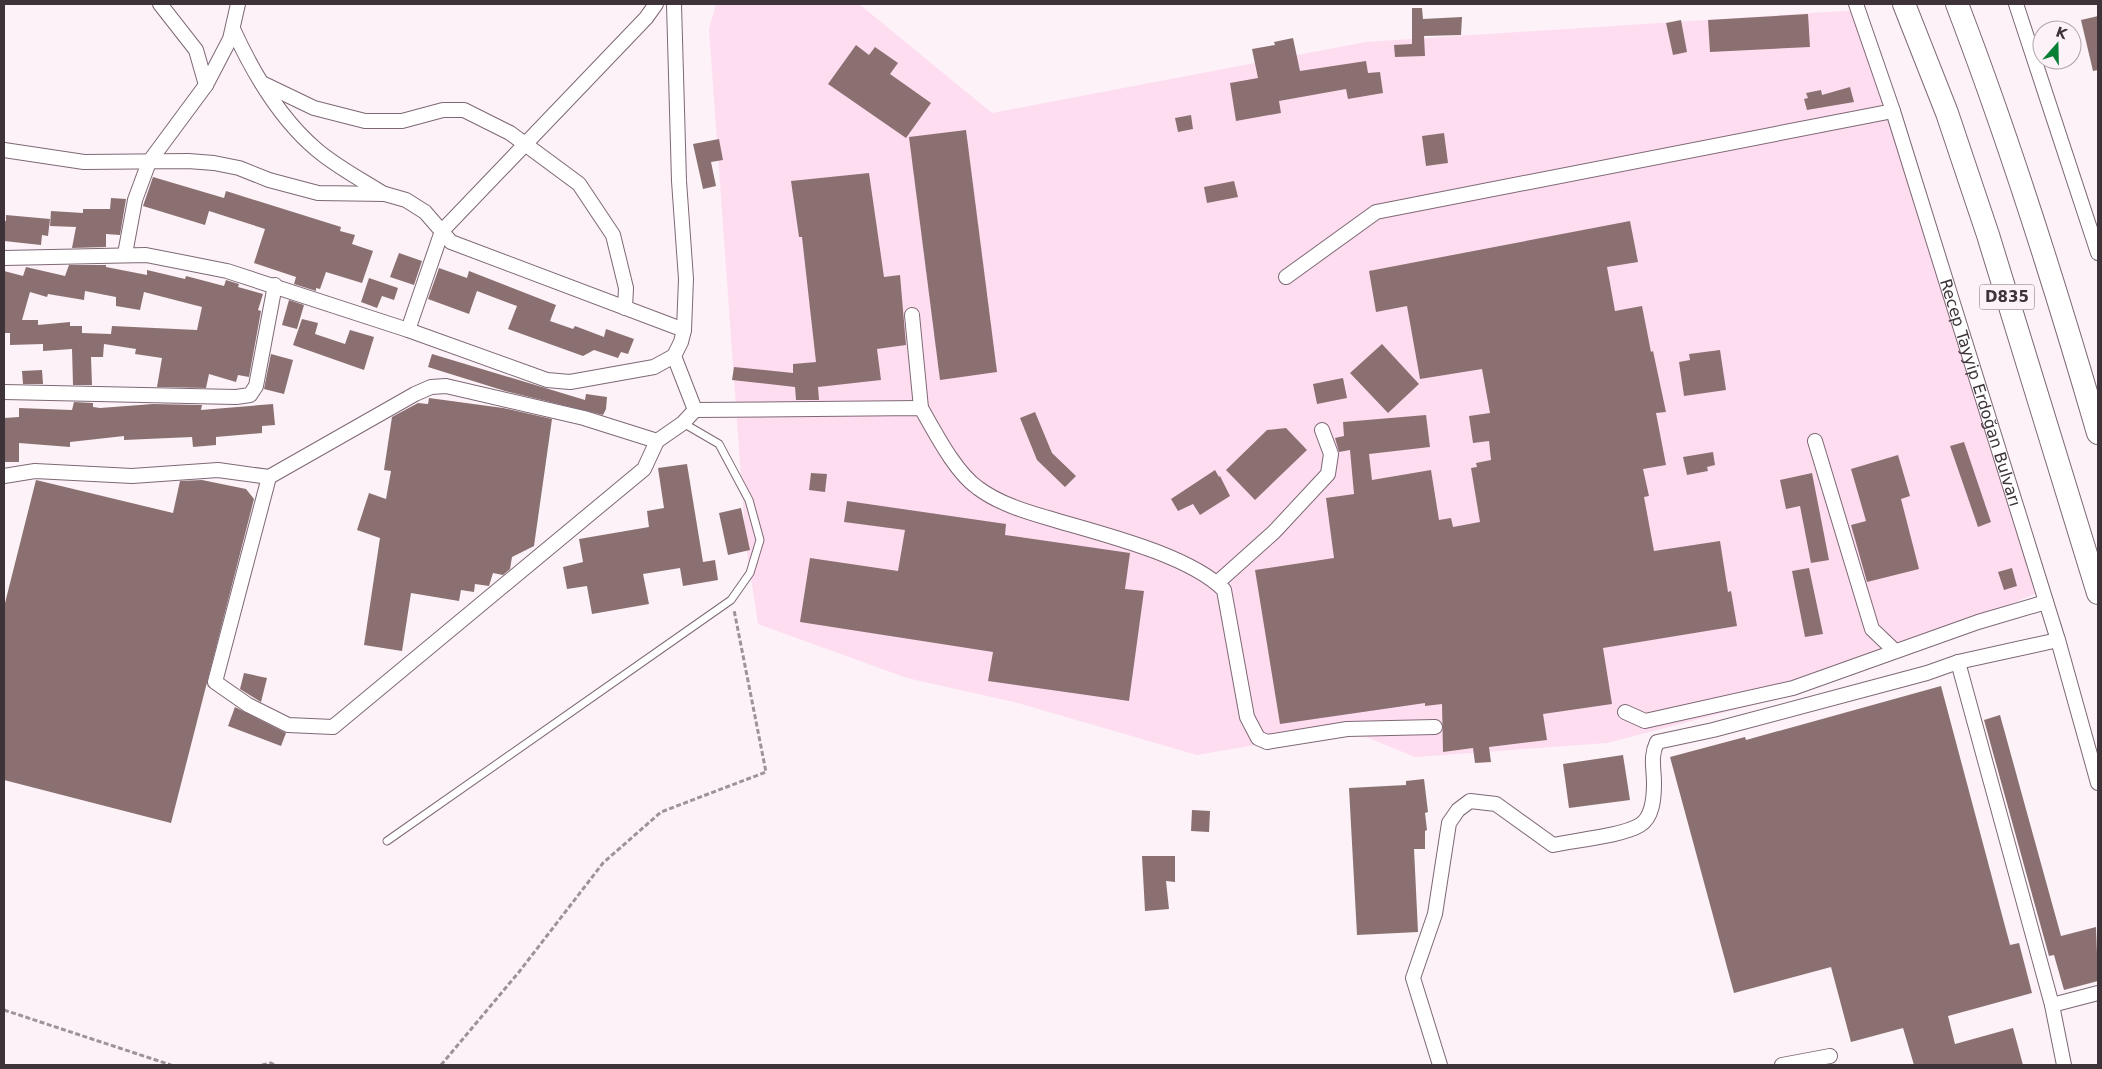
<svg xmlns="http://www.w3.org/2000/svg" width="2102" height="1069" font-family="'DejaVu Sans',sans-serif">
	<rect width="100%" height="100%" fill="#fcf2f8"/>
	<path fill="#feddf1" d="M716 4H859L992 113 1366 42 1859 10 2042 591 1795 694 1607 743 1415 757 1347 729 1197 755 1014 702 907 678 758 624 746 546 709 29Z"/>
	<g fill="#8b7071" fill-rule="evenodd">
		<path d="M1412 8H1422L1423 19 1462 17 1461 35 1424 36 1425 56 1395 57 1394 45 1412 44Z"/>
		<path d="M1808 14 1810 47 1710 52 1708 20Z"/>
		<path d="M2098 16V70L2093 71 2081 20Z"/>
		<path d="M1681 20 1687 52 1673 55 1666 23Z"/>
		<path d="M1293 38 1300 71 1366 61 1368 73 1380 72 1383 93 1348 99 1346 89 1279 101 1281 113 1236 121 1230 83 1258 78 1252 49 1275 45 1274 42Z"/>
		<path d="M856 45 869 55 875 47 898 63 890 74 931 103 906 138 828 84Z"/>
		<path d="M1850 87 1854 102 1807 110 1804 99 1808 98 1806 93 1821 90 1822 95Z"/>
		<path d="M1191 115 1193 129 1178 132 1175 118Z"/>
		<path d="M966 130 997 372 940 380 909 137Z"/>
		<path d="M1444 133 1448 163 1426 166 1422 136Z"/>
		<path d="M719 139 723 160 711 162 716 186 703 189 693 144Z"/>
		<path d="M869 173 884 277 900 275 906 345 877 349 881 380 818 387 819 400H796L795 387 732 380 734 367 793 373V364L816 362 802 237H799L791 181Z"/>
		<path d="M153 177 224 198 226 191 341 227 340 231 355 235 352 244 373 251 362 283 326 272 320 289 316 288V291L294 284 296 277 254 263 265 229 209 211 205 225 143 206Z"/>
		<path d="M1234 181 1238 197 1207 203 1204 187Z"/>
		<path d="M111 198 126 199 120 235 106 234V247L72 248 76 227 50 226 51 211 83 213V209H110Z"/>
		<path d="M6 215 50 219 48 236 42 235 41 245 4 241V221H6Z"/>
		<path d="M1630 221 1638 262 1607 267 1615 311 1642 306 1651 352 1653 351 1666 412 1656 413 1666 465 1643 469 1649 496 1644 497 1654 551 1720 541 1728 592 1731 591 1737 626 1603 648 1612 704 1543 714 1547 740 1489 747 1491 762 1475 763 1473 748 1443 752 1442 704 1425 706V703L1280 724 1255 570 1334 558 1326 498 1354 494 1350 450 1339 452 1335 438 1344 436 1343 422 1426 415 1430 447 1369 454 1372 480 1431 470 1439 520 1451 518 1453 527 1480 522 1471 468 1477 467 1476 463 1491 460 1489 441 1473 443 1469 416 1490 413 1482 369 1420 379 1407 306 1376 312 1369 271Z"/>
		<path d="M399 253 422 261 414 285 390 277Z"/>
		<path d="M69 265H106V267L147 275V270L185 279 186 276 224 286 226 280 239 284 238 287 263 294 258 310 261 311 249 377 238 375 236 382 209 374 206 388 157 387 162 358 135 354 136 349 104 344 103 357H91L92 385H73L72 349 43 351V344L10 345V333H4V271L23 276 26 267 65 276ZM85 291 116 297V306L140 310 144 292 202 307 197 330 112 326 111 334 82 333V326H70V322L38 325V320H22L30 292 47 297 48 294 84 300Z"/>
		<path d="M439 268 467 278 469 271 556 305 550 321 573 329 575 326 604 337 606 329 634 339 628 354 621 352 618 358 594 350 583 356 508 329 517 306 477 291 469 314 428 299Z"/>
		<path d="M369 278 398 288 394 300 382 296 377 308 361 302Z"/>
		<path d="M289 300 304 305 297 329 282 325Z"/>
		<path d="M302 319 318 323 315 334 345 344 350 330 374 337 364 370 293 345Z"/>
		<path d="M1382 344 1419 384 1388 413 1350 373Z"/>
		<path d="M1720 350 1726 390 1684 396 1679 362 1690 360 1689 354Z"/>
		<path d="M271 354 293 360 284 394 264 389Z"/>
		<path d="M432 354 585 400 586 394 607 397 606 409 603 415 505 391 428 367Z"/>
		<path d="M42 370 43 384H23L22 371Z"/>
		<path d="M1343 378 1347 398 1317 404 1313 384Z"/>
		<path d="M429 398 503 408 552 419 534 546 512 557 510 569 503 575 493 573 489 586 475 584 474 592 461 590 459 601 411 593 402 651 364 645 380 538 357 530 369 493 386 499 391 471 384 470 392 417 418 403 428 404Z"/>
		<path d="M74 402 93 403V407L100 408 153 404 202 405 201 410 273 404 275 425 262 426V433L216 437V445L193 447 192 437 124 440V436L70 442V447L19 443V462H4V418L19 417V408L72 410Z"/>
		<path d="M1035 412 1052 453 1076 476 1065 487 1037 460 1020 418Z"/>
		<path d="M1286 428 1307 450 1255 500 1226 470 1267 430Z"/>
		<path d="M1964 442 1991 522 1978 527 1950 446Z"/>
		<path d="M1713 452 1715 465 1707 467 1708 471 1687 475 1683 457Z"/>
		<path d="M1898 455 1910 496 1901 499 1919 569 1867 582 1851 525 1866 521 1851 469Z"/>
		<path d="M687 464 703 562 715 560 718 580 683 586 680 568 643 574 649 604 592 614 587 586 567 589 563 567 583 562 579 539 649 527 647 511 664 508 658 468Z"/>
		<path d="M1215 470 1219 477 1220 476 1230 496 1200 515 1193 504 1178 511 1171 499Z"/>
		<path d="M811 473 827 474 825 492 809 490Z"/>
		<path d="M1812 473 1829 560 1811 563 1800 506 1786 509 1780 480Z"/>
		<path d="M36 480 173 513 180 481 202 480 246 489 254 499 171 823 4 780V607Z"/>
		<path d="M847 501 1006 524 1005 535 1130 553 1125 589 1144 591 1129 701 988 681 993 652 800 622 810 558 898 571 905 530 844 522Z"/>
		<path d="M741 508 750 550 728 555 719 513Z"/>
		<path d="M1809 568 1823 634 1805 637 1792 571Z"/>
		<path d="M2012 568 2017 586 2004 590 1998 572Z"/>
		<path d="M244 673 267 678 261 702 240 689Z"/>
		<path d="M1941 686 2010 945 2019 943 2032 993 1948 1016 1955 1044 2013 1028 2023 1065H1914L1903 1028 1851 1042 1831 967 1734 993 1670 757 1745 737 1746 740Z"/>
		<path d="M235 707 286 733 281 746 228 726Z"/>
		<path d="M2000 715 2061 936 2096 927 2098 981 2064 990 2054 955 2049 956 1984 720Z"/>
		<path d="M1623 755 1630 800 1569 808 1563 764Z"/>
		<path d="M1424 779 1428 812 1425 813 1427 830 1425 831V849H1414L1418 932 1357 935 1349 788 1406 785V781Z"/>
		<path d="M1192 810 1210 811 1209 832 1191 831Z"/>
		<path d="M1142 856H1175V882L1166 881 1169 909 1145 911Z"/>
	</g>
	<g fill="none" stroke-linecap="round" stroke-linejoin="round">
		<defs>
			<path id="service" d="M387 841 731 600 750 573 760 540 749 500 719 444 683 423"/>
			<g id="minor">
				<path d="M160 4 196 50 206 85"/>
				<path id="s1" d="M1856 4 1893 111 2058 640 2098 783"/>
				<path d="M2016 4 2098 253"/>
				<path d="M233 29C253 73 279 118 317 150 337 167 362 180 384 194"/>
				<path d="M262 83 314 108 365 121H402L443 110H464L510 133 579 184 613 235 626 288 625 308"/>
				<path d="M4 150 84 162 188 161 214 163 239 168 269 180 318 193 385 194 406 200 425 212 451 242 684 330"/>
				<path d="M125 254 135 200 149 162 206 85 230 39 238 4"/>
				<path d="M4 258 146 255 227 271 408 330 547 380 570 382 654 367 674 356 681 342 684 330 686 279 679 181 674 4"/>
				<path d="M1286 277 1376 212 1893 111"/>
				<path d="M912 315 921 408"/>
				<path d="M408 330 442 231 646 18 656 4"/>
				<path d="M674 356 695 410 921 408C935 432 955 472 978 488 998 503 1024 511 1048 518 1098 533 1188 554 1224 590L1247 717 1258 738 1267 742 1347 729 1435 727"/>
				<path d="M4 392 236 397 250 395 256 386 275 285"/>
				<path d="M1815 441 1872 629 1895 651"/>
				<path d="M4 476 35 471 132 476 218 470 269 477 415 394 431 387 446 386 584 418 657 441 683 423 695 410"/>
				<path d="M269 477 215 682 248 705 288 725 333 727 644 469 657 441"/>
				<path d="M1217 583 1274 532 1328 474 1331 454 1322 430"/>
				<path d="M1958 662 2052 1005 2064 1065"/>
				<path d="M1625 712 1645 721 1793 688 1978 622 2046 602"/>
				<path d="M2052 1005 2098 993"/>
				<path d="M1440 1065 1413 978 1435 914 1449 823 1458 810 1470 801 1496 804 1553 845C1575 840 1622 836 1640 825 1653 817 1654 797 1654 783 1654 768 1650 757 1657 742L1713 730 1927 673 1958 662 2058 640"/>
				<path d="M1782 1065 1830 1056"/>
			</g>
			<g id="trunk">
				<path d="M1904 4 1947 113 1988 235 2098 593"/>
				<path d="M1957 4C2011 145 2056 288 2098 433"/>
			</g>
		</defs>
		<use href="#service" stroke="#7e6875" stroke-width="9"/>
		<use href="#minor" stroke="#7e6875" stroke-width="16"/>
		<use href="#trunk" stroke="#7e6875" stroke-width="24"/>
		<g stroke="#9d9399" stroke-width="3" stroke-dasharray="5 2.5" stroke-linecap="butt">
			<path d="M4 1010 171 1065"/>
			<path d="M262 1065 271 1063 275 1065"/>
			<path d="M441 1065 519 972 603 863 661 812 766 772 734 610"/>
		</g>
		<use href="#service" stroke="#fff" stroke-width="7"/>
		<use href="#minor" stroke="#fff" stroke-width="14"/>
		<use href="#trunk" stroke="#fff" stroke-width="22"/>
	</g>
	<g text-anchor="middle" stroke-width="5" stroke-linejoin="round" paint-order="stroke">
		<rect fill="#fcf2f8" stroke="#766c72" stroke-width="1" x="1979.5" y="284.5" width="55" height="25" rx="4"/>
		<g font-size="15" font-weight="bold" fill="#3d3339">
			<text x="2007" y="302">D835</text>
		</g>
		<g font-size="16" fill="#3d3339" stroke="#fcf2f8">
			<text dy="6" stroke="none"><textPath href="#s1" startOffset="408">Recep Tayyip Erdoğan Bulvarı</textPath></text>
		</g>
	</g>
	<rect width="2102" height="1069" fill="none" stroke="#3d3339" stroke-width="10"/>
	<g transform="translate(2057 45) rotate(20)"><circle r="24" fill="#fcf2f8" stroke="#b0a6ac"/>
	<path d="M0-4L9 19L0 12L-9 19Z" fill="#087f36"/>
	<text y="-8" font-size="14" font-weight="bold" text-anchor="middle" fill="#3d3339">K</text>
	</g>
</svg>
